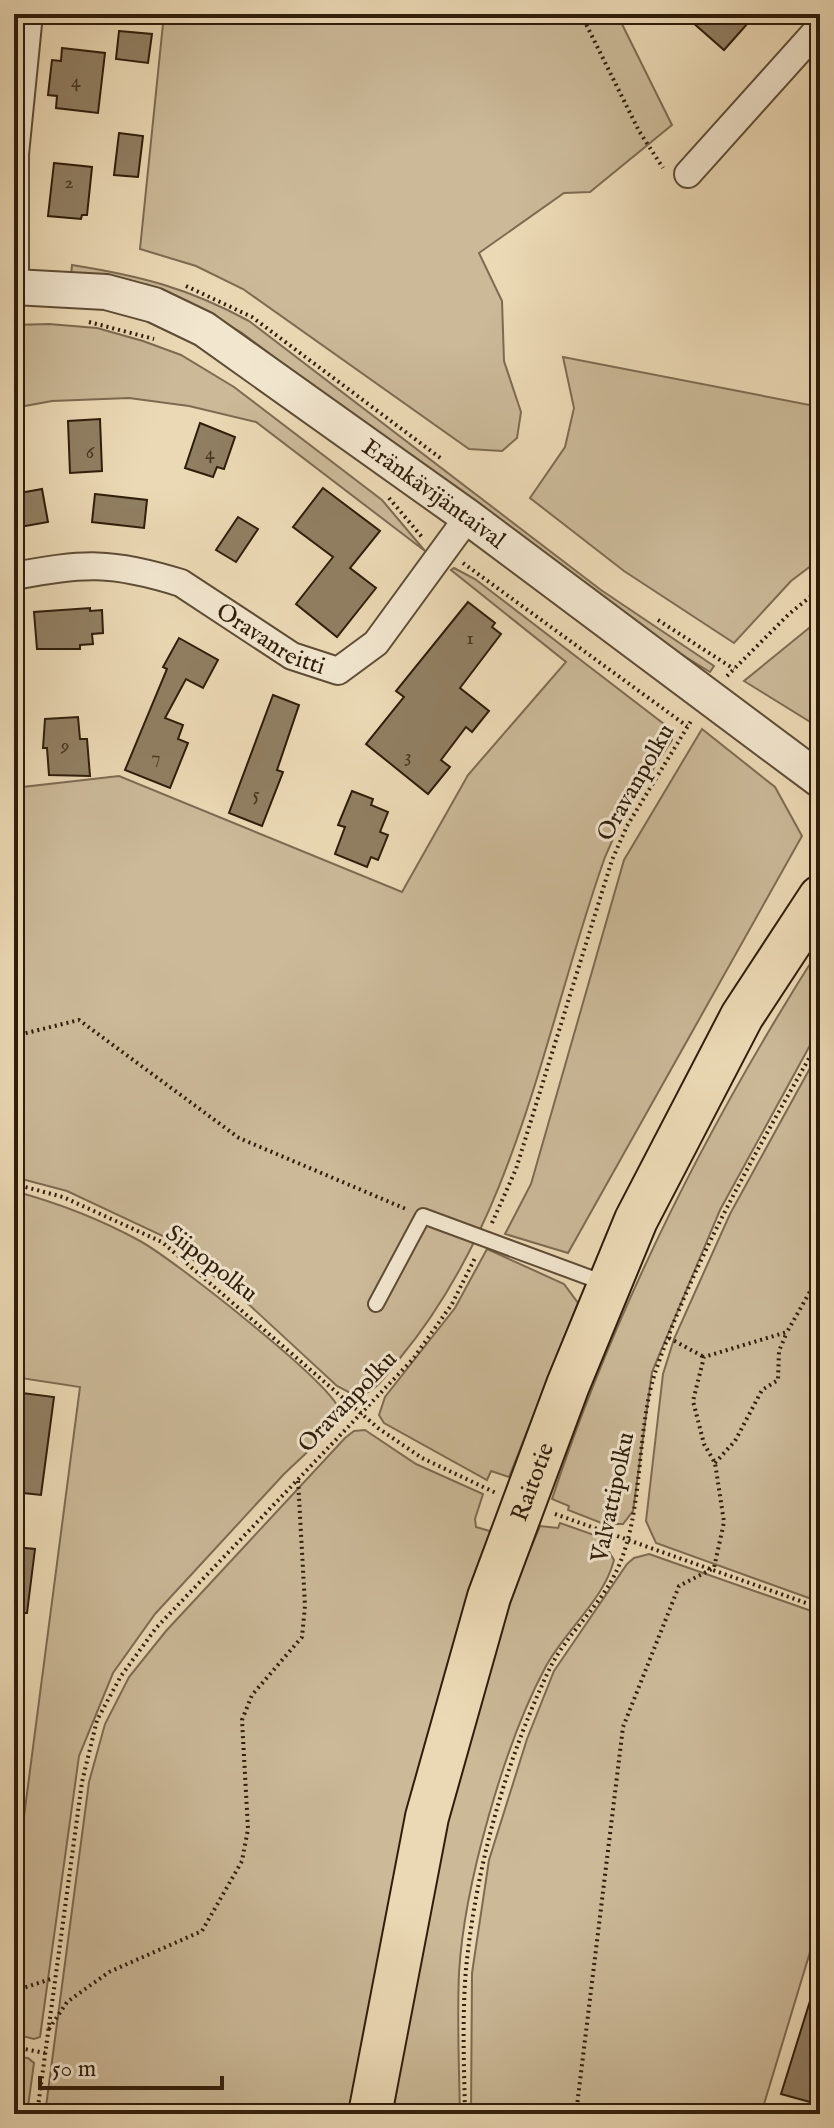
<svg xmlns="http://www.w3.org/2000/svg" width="834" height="2128" font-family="'IM FELL English',serif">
	<rect width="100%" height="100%" fill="#ebd9b5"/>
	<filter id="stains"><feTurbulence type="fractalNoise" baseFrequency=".0025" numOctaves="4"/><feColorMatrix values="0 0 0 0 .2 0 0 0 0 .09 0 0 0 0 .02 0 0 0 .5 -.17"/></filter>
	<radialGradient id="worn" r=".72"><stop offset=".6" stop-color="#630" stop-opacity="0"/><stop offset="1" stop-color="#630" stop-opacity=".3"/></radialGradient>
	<g fill="#cbb998" stroke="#7d6b51" stroke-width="2">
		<path d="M164 14H617L672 125 590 192 564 193 479 253 502 301 504 361 521 412 517 438 502 451 469 449 243 289 196 266 140 249Z"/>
		<path d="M72 265C141 276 188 288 249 321L601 590 714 666 710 672 595 601 242 333 208 313 71 276Z"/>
		<path d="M49 324 97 328 143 341 181 355 234 387 382 500 425 551 256 422 189 406 129 398 52 401 14 408V325Z"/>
		<path d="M563 357 820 407V559L791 581 734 643 624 571 530 498 565 447 574 408Z"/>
		<path d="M454 568 475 579 664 724 672 732V740L624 814 605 857C545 1026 518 1216 400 1358 388 1372 376 1394 356 1396L337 1386 244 1300 163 1236 67 1191 14 1177V788L119 776 402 892 468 775 566 662 451 570Z"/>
		<path d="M820 619V728L744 681Z"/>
		<path d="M702 729 775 787 802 836 568 1253 505 1234 531 1184 624 860Z"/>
		<path d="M820 948V1027L720 1210 652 1372 633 1511 623 1524H604L568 1510 569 1506 552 1499C616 1306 711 1119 820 948Z"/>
		<path d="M820 1050V1602L656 1543 646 1521 663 1374 674 1339 730 1214Z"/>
		<path d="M14 1191C58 1203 100 1219 140 1241 173 1259 323 1377 338 1407 340 1413 337 1420 336 1425L284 1474 155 1614 113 1673 79 1756 40 2037 34 2039 14 2034V1893L80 1387 14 1377Z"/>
		<path d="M487 1249 564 1284 578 1303 509 1477 491 1471 487 1480 384 1423 379 1415 385 1397 455 1308Z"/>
		<path d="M365 1430 416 1464 483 1494 475 1519 476 1527 493 1532 410 1814 348 2114H45L89 1782 105 1724 129 1677 166 1631 345 1438 354 1431Z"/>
		<path d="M560 1523 600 1537 614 1560C604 1600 564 1631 545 1668 504 1745 464 1886 459 1973 457 2020 459 2067 460 2114H393C423 1916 461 1710 540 1526L558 1528Z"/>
		<path d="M649 1554 820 1614V1919L761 2114H471L472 1973 489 1860 527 1739 554 1671 627 1564 634 1558Z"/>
		<path d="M14 2057 28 2058 34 2063 27 2114H14Z"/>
	</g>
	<g fill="#917f63" stroke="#2f1d0a" stroke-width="2">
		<path d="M683 14H756L724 50Z"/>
		<path d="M119 31 152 34 148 63 116 59Z"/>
		<path d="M62 48 105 53 98 113 56 108 57 96 48 95 52 60 61 61Z"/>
		<path d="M119 133 143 136 138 177 114 175Z"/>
		<path d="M54 163 92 167 87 215H82L81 219 48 216Z"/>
		<path d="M100 419 102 471 70 473 68 421Z"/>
		<path d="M200 423 235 437 224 469 217 467 213 477 185 468Z"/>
		<path d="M323 488 380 531 350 568 376 588 337 637 296 604 333 557 293 527Z"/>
		<path d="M42 489 48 522 14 528V494Z"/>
		<path d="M95 494 147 500 144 528 92 522Z"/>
		<path d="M238 517 258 529 236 562 216 550Z"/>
		<path d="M468 602 495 623 492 627 501 634 460 688 489 711 472 732 466 727 441 760 450 767 428 794 366 744 404 697 396 691Z"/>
		<path d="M90 608V611L102 610 103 633 92 634 93 644 80 645V649H37L34 612Z"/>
		<path d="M179 638 218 660 203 688 186 679 165 718 183 725 178 739 188 743 170 788 125 770 167 669 163 667Z"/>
		<path d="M273 695 299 705 277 770 283 772 262 826 229 813Z"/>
		<path d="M78 717 80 739H87L90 776 49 775 47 748H43L45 719Z"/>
		<path d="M352 791 373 799 371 805 388 812 380 832 388 835 378 860 371 857 367 867 335 854 345 827 338 825Z"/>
		<path d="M14 1392 54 1397 41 1495 14 1492Z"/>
		<path d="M14 1547 35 1549 27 1613H14Z"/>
		<path d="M815 1985H820V2098L812 2096 810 2102 781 2094Z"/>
	</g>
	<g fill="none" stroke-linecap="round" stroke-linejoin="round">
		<defs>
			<path id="service" d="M376 1304 423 1216 607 1284"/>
			<g id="minor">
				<path d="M688 174 820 27"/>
				<path d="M15 287V154L29 14"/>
				<path id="s1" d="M14 576C84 563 111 561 181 583L292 656 338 671 376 643 468 517"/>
			</g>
			<g id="tertiary">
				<path id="s2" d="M14 287 106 292 154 305 204 329 468 517 820 780"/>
			</g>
			<g id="primary">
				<path id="s3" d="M370 2114 427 1817 489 1597 568 1385 636 1220 742 1016 820 897"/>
			</g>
		</defs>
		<use href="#service" stroke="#5e4c35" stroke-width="18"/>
		<use href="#minor" stroke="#5e4c35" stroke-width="30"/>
		<use href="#tertiary" stroke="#5e4c35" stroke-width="38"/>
		<use href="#primary" stroke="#2f1d0a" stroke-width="46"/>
		<g stroke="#2f1d0a" stroke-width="4" stroke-dasharray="2 4" stroke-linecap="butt">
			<path d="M581 14 639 131 663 168"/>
			<path d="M186 286 252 317 443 460"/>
			<path d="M89 322 154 339"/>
			<path d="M389 498 422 537"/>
			<path d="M463 563 687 726"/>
			<path d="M658 620 734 669"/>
			<path d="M727 676 789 614 820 589"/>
			<path d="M14 1036 79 1020 239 1138 406 1209"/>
			<path d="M14 1184 63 1197 162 1242 378 1428 422 1458 496 1493"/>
			<path d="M492 1223 516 1169 612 860 627 826 691 721"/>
			<path d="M669 1338 704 1357"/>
			<path d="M715 1463 735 1441 762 1390 778 1380 779 1351 787 1332"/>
			<path d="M555 1514 820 1608"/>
			<path d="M14 1991 54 1978"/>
			<path d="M49 2029 67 2002 109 1972 202 1931 242 1861 248 1829 242 1720 252 1695 302 1637 305 1606 298 1479"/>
			<path d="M14 2047 45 2053"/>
			<path d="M37 2114 82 1782 97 1720 121 1676 156 1628 413 1359 452 1304 476 1256"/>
			<path d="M465 2114C464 2066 462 2016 466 1969 476 1867 505 1764 548 1672 565 1635 599 1608 616 1572 645 1512 635 1432 656 1370 696 1254 760 1145 820 1039"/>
			<path d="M576 2114 623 1727 679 1586 714 1568 724 1522 715 1463 704 1444 693 1401 704 1357 787 1332 820 1274"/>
		</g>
		<use href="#service" stroke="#f2e6cf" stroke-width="14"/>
		<use href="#minor" stroke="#f2e6cf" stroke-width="26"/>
		<use href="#tertiary" stroke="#f2e6cf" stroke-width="34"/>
		<use href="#primary" stroke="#ebd9b5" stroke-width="42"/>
	</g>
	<g text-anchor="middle" stroke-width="6" stroke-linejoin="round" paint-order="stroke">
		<g font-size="20" fill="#483620">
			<text x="76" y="87">4</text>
			<text x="69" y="188">2</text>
			<text x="90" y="458">6</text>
			<text x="210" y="459">4</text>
			<text x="470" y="644">1</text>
			<text x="65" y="751">9</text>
			<text x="408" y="762">3</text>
			<text x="156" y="763">7</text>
			<text x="256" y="800">5</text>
		</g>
		<g font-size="24" fill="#2f1d0a" stroke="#f2e6cf">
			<text dy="8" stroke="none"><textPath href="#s2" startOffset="480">Eränkävijäntaival</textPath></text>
			<text dy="8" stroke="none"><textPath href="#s1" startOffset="276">Oravanreitti</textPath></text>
			<text transform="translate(635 782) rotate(-60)" y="8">Oravanpolku</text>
			<text transform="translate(212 1263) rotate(38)" y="8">Siipopolku</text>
			<text transform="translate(347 1401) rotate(-46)" y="8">Oravanpolku</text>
			<text dy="8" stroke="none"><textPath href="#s3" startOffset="654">Raitotie</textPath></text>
			<text transform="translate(612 1497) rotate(-78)" y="8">Valvattipolku</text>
		</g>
	</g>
	<rect width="834" height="2128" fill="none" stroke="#ebd9b5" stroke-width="48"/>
	<rect x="16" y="16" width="802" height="2096" fill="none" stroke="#2f1d0a" stroke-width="4"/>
	<rect x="24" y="24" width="786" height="2080" fill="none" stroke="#2f1d0a" stroke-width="2"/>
	<path d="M40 2076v12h182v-12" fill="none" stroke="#2f1d0a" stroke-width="4"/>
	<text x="52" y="2076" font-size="24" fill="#2f1d0a" stroke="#f2e6cf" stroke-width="6" paint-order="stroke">50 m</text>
	<rect width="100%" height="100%" filter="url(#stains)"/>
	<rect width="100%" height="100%" fill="url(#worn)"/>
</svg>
